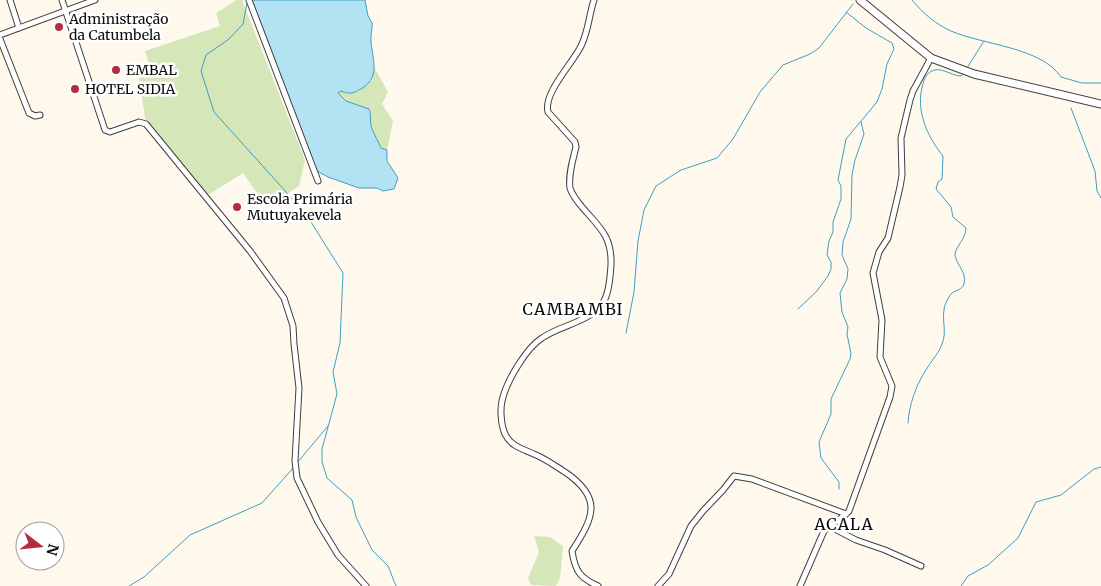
<svg xmlns="http://www.w3.org/2000/svg" width="1101" height="586" font-family="Merriweather,serif">
	<rect width="100%" height="100%" fill="#fef9ec"/>
	<g fill="#d5e6b8">
		<path d="M237 0H242L305 160 299 186 267 207 243 173 205 197 146 124 139 78 152 75 145 51 220 26 216 13Z"/>
		<path d="M374 67 388 92 382 104 393 121 387 150 381 149C378 141 375 136 372 129 369 122 372 116 369 109L345 101 337 93 341 91 348 94 357 92 367 85 372 80Z"/>
		<path d="M534 536 550 537 563 546 560 578 556 586 531 585 528 578 539 552Z"/>
	</g>
	<path fill="#b3e2f3" stroke="#3e9ec6" d="M252 0H365L368 16 372 23C373 29 370 35 371 42 373 61 381 79 359 90 352 94 348 94 341 91L338 93 346 101 369 109C372 116 369 122 372 129 375 136 378 141 381 148L387 150V161L398 178 394 189 383 191 377 188H359L328 177 317 171Z"/>
	<g fill="none" stroke-linecap="round" stroke-linejoin="round">
		<g stroke="#3e9ec6" stroke-width="1">
			<path d="M912 0C923 13 935 24 951 31 983 45 1041 47 1061 77L1082 83H1101"/>
			<path d="M247 3 243 24 229 39 206 55 201 71 214 112 306 214 343 273 340 343 333 372 337 394 322 449V462L327 478 352 500 356 517 372 550 388 566 396 586"/>
			<path d="M967 68 984 41"/>
			<path d="M1071 108 1095 171 1097 191 1101 198"/>
			<path d="M798 309 817 291 828 276 831 269V262L827 255 829 241 833 232V222L841 199V186L838 180 846 139 877 102 882 89 887 64 894 49 892 43 866 28 846 12"/>
			<path d="M626 333 634 292 638 241 644 210 656 186 681 170 717 158 733 139 760 92 783 65 810 54 819 48 853 4"/>
			<path d="M908 423C909 405 916 385 926 370 931 361 939 353 942 344 947 332 942 322 944 310 944 305 949 296 952 293 956 290 962 290 964 284 967 272 957 266 955 255 955 247 966 239 966 228L953 217 951 207 936 189 938 182 942 179 943 156C927 136 915 110 923 84 924 79 927 73 932 71 940 66 952 76 961 76L964 73"/>
			<path d="M297 463 328 426"/>
			<path d="M839 489V482L821 458 819 442 831 414V399L850 359 851 354 847 334 848 327 842 312 840 293 847 279 848 269 842 255 843 242 851 219 852 175 855 160 864 134 861 122"/>
			<path d="M129 586 144 577 190 535 262 503 294 467"/>
			<path d="M961 586 968 576 988 565 1018 538 1036 502 1061 495 1094 469 1101 467"/>
		</g>
		<defs>
			<g id="minor">
				<path d="M10 0 19 28"/>
				<path d="M62 0 105 130 110 132 139 122 146 124 250 251 284 298 293 326 294 344 299 388 295 461 297 478 318 522 338 555 366 586"/>
				<path d="M249 0 318 181"/>
				<path d="M594 0C589 15 588 33 581 46 573 63 543 93 548 112L575 142 576 147C573 159 568 175 570 188 572 195 577 201 582 207 600 228 612 236 611 265 610 277 610 288 605 299 594 322 562 324 542 338 526 348 506 382 502 401 500 410 501 425 505 434 511 447 524 449 536 455 546 459 555 466 565 472 603 498 594 517 572 551 575 571 580 578 598 586"/>
				<path d="M0 35 95 0"/>
				<path d="M0 39 29 113 35 116 40 115"/>
				<path d="M829 526 856 540 885 550 921 566"/>
				<path d="M658 586 669 574 691 526 703 511 723 490 734 476 752 479 846 514 849 511 890 397 892 386 880 357 882 320 873 273 879 252 888 238 900 187 902 175 901 138 910 100 913 91 931 58"/>
				<path d="M800 586 824 531 846 514"/>
			</g>
			<path id="tertiary" d="M860 0 931 58 974 74 1101 104"/>
		</defs>
		<use href="#minor" stroke="#3f3f3f" stroke-width="7"/>
		<use href="#tertiary" stroke="#3f3f3f" stroke-width="9"/>
		<use href="#minor" stroke="#fff" stroke-width="5"/>
		<use href="#tertiary" stroke="#fff" stroke-width="7"/>
	</g>
	<g fill="#b52b40" stroke="#fff" stroke-width="2">
		<circle cx="59" cy="27" r="5"/>
		<circle cx="116" cy="70" r="5"/>
		<circle cx="75" cy="89" r="5"/>
		<circle cx="237" cy="207" r="5"/>
	</g>
	<g text-anchor="middle" stroke-width="5" stroke-linejoin="round" paint-order="stroke">
		<g font-size="14" fill="#0c0c0c" stroke="#fff" text-anchor="start">
			<text x="69" y="24">Administração<tspan x="69" dy="16">da Catumbela</tspan></text>
			<text x="126" y="75">EMBAL</text>
			<text x="85" y="94">HOTEL SIDIA</text>
			<text x="247" y="204">Escola Primária<tspan x="247" dy="16">Mutuyakevela</tspan></text>
		</g>
		<g font-size="16" letter-spacing="1" fill="#0c0c0c" stroke="#fff">
			<text x="573" y="315">CAMBAMBI</text>
			<text x="844" y="530">ACALA</text>
		</g>
	</g>
	<g transform="translate(40 546) rotate(106)"><circle r="24" fill="#ffffff" stroke="#9e9e9e"/>
	<path d="M0-4L9 19L0 12L-9 19Z" fill="#b52b40"/>
	<text y="-8" font-size="14" font-weight="bold" text-anchor="middle" fill="#0c0c0c">N</text>
	</g>
</svg>
